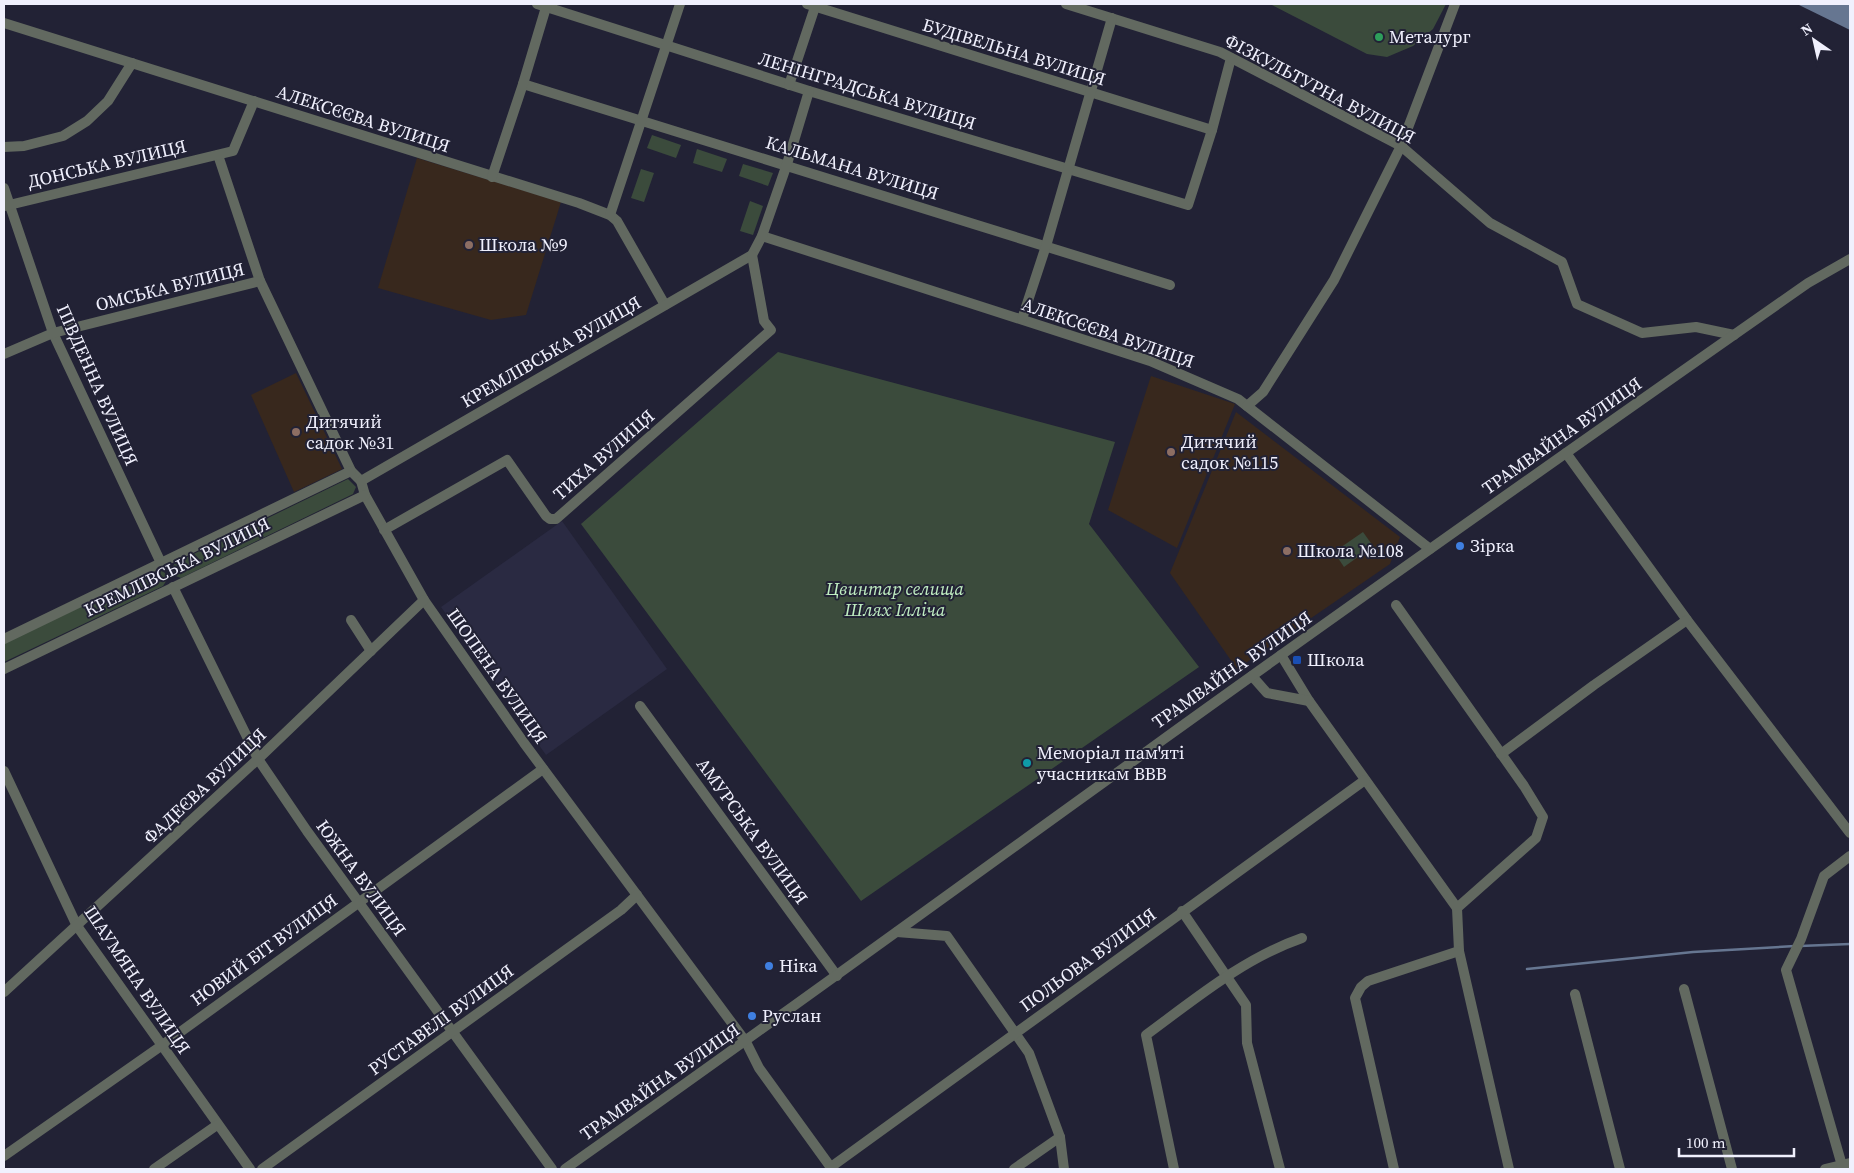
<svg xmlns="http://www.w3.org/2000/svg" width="1854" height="1173" font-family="'Source Serif 4',serif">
	<rect width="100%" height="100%" fill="#222235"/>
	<path fill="#2a2a42" d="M562 521 667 669 546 755 441 607Z"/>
	<g fill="#38281d">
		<path d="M417 158 561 202 526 315 491 320 378 288Z"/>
		<path d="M296 373 342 469 294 492 251 395Z"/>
		<path d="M1151 376 1235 404 1177 548 1108 510Z"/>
		<path d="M1236 412 1400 537 1390 564 1237 669 1170 573Z"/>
	</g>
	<g fill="#3b4b3c">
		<path d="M1270 4H1446L1433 29 1413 46 1387 57 1367 54Z"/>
		<path d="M652 135 681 145 676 158 647 148Z"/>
		<path d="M697 149 727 159 722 172 693 163Z"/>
		<path d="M743 164 773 173 768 186 739 176Z"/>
		<path d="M641 169 654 173 644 202 631 198Z"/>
		<path d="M750 201 763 206 753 235 740 231Z"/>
		<path d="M778 352 1115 442 1089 524 1199 667 861 901 581 524Z"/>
		<path d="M348 479 356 487 353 494 181 578 173 575 171 569 175 563Z"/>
		<path d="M1363 532 1373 546 1344 567 1334 552Z"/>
		<path d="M158 570 164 572 168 578 163 586 4 662V643Z"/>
	</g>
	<path fill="#667691" d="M1797 4H1850V30Z"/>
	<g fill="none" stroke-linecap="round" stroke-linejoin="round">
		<g stroke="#667691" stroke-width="2.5">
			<path d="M1800 946 1850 944"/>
			<path d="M1527 969 1693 952 1795 946"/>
		</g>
		<g stroke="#626960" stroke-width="10">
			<path d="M537 4 809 91 1188 205 1212 130 1231 58"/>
			<path d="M807 4 1212 130"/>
			<path d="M1066 4 1220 52 1401 146 1490 223 1562 262 1577 304 1642 333 1696 327 1734 335"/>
			<path d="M4 23 579 203 610 215 617 221 665 305"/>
			<path d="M523 84 1170 285"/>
			<path d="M789 85 816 4"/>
			<path d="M4 147 24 146 63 136 87 121 108 101 132 63"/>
			<path d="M218 155 260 281 351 471 361 481 365 495 424 600 524 743 746 1042 759 1068 832 1169"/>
			<path d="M492 177 523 84 547 4"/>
			<path d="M4 188 53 333 161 563"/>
			<path d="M5 206 233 151 254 101"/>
			<path d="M610 215 680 4"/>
			<path d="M762 236 1150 361 1238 399 1430 549"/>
			<path d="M1022 319 1046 246 1112 18"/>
			<path d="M4 354 53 333 260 281"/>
			<path d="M1247 406 1263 392 1334 280 1401 146 1455 4"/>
			<path d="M1566 453 1687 620 1850 833"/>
			<path d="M361 481 752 255 762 236 787 164 809 91"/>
			<path d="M384 530 507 460 546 516 550 519H556L771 330 764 321 752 255"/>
			<path d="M173 587 258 759 307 831 552 1169"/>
			<path d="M1396 605 1524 786 1543 817 1536 838 1457 908"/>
			<path d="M351 620 371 651"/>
			<path d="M4 639 351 471"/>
			<path d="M1281 655 1309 701 1457 908 1459 951 1509 1169"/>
			<path d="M4 669 365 495"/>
			<path d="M1252 676 1267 693 1309 701"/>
			<path d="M640 706 837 976"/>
			<path d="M1501 754 1594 685 1687 620"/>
			<path d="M4 771 77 926 250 1169"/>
			<path d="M1182 911 1246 1005 1247 1043 1280 1169"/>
			<path d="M897 932 947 936 1029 1053 1060 1137 1064 1169"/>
			<path d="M1684 989 1732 1169"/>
			<path d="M4 992 258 759 424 600"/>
			<path d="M1575 994 1620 1169"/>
			<path d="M4 1156 161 1046 543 769"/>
			<path d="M831 1167 1365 780"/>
			<path d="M154 1169 217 1125"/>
			<path d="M262 1169 621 910 637 895"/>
			<path d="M565 1169C761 1031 955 889 1150 749 1368 592 1588 437 1808 283L1850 259"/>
			<path d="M1014 1169 1060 1137"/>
			<path d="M1174 1169 1146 1035C1195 999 1244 958 1302 938"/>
			<path d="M1394 1169 1355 998 1361 987 1368 981 1459 951"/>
			<path d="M1825 1169 1850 1163"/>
			<path d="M1843 1169 1786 970 1801 939 1824 876 1850 856"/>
		</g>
	</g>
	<circle fill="#2e9e5b" stroke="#222235" stroke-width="2" cx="1379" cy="37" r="5"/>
	<g fill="#8d6e63" stroke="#222235" stroke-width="2">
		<circle cx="469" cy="245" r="5"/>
		<circle cx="296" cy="432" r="5"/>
		<circle cx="1171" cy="452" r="5"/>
		<circle cx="1287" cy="551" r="5"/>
	</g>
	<g fill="#3f7fe0" stroke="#222235" stroke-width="2">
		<circle cx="1460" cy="546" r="5"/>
		<circle cx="769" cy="966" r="5"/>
		<circle cx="752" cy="1016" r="5"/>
	</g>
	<rect fill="#1a4fb4" stroke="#222235" stroke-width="2" x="1292" y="655" width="10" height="10" rx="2.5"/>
	<circle fill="#0f9aa8" stroke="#222235" stroke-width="2" cx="1027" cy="763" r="5"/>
	<g text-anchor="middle" stroke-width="4" stroke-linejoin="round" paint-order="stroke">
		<g font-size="18" fill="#f0f0fd" stroke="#222235" text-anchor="start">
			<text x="1389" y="43">Металург</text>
			<text x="479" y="251">Школа №9</text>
			<text x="306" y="428">Дитячий<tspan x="306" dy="21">садок №31</tspan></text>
			<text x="1181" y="448">Дитячий<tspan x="1181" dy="21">садок №115</tspan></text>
			<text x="1470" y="552">Зірка</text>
			<text x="1297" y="557">Школа №108</text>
			<text x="1307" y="666">Школа</text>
			<text x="1037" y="759">Меморіал пам'яті<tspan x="1037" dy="21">учасникам ВВВ</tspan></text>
			<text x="779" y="972">Ніка</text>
			<text x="762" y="1022">Руслан</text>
		</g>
		<g font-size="18" fill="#f0f0fd" stroke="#222235">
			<text transform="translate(1014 52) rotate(17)" y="6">БУДІВЕЛЬНА ВУЛИЦЯ</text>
			<text transform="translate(1320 89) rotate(28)" y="6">ФIЗКУЛЬТУРНА ВУЛИЦЯ</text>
			<text transform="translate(867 91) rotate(17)" y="6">ЛЕНІНГРАДСЬКА ВУЛИЦЯ</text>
			<text transform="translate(363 119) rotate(18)" y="6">АЛЕКСЄЄВА ВУЛИЦЯ</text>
			<text transform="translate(107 164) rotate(-13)" y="6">ДОНСЬКА ВУЛИЦЯ</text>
			<text transform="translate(852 168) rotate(17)" y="6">КАЛЬМАНА ВУЛИЦЯ</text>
			<text transform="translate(170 287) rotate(-14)" y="6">ОМСЬКА ВУЛИЦЯ</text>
			<text transform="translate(1108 333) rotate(19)" y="6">АЛЕКСЄЄВА ВУЛИЦЯ</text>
			<text transform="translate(551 352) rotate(-30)" y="6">КРЕМЛІВСЬКА ВУЛИЦЯ</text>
			<text transform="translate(97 385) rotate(66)" y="6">ПІВДЕННА ВУЛИЦЯ</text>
			<text transform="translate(1562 436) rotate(-35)" y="6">ТРАМВАЙНА ВУЛИЦЯ</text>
			<text transform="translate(604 455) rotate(-41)" y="6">ТИХА ВУЛИЦЯ</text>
			<text transform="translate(177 567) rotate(-26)" y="6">КРЕМЛІВСЬКА ВУЛИЦЯ</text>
			<text transform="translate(1232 670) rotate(-35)" y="6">ТРАМВАЙНА ВУЛИЦЯ</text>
			<text transform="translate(497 676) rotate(55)" y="6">ШОПЕНА ВУЛИЦЯ</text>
			<text transform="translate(205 786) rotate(-43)" y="6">ФАДЕЄВА ВУЛИЦЯ</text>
			<text transform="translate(752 831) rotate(54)" y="6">АМУРСЬКА ВУЛИЦЯ</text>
			<text transform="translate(361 878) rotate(54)" y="6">ЮЖНА ВУЛИЦЯ</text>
			<text transform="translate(264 950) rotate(-36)" y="6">НОВИЙ БІТ ВУЛИЦЯ</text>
			<text transform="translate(1088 960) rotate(-36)" y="6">ПОЛЬОВА ВУЛИЦЯ</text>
			<text transform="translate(137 980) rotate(56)" y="6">ШАУМЯНА ВУЛИЦЯ</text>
			<text transform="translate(441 1020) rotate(-36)" y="6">РУСТАВЕЛІ ВУЛИЦЯ</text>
			<text transform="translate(660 1082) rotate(-35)" y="6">ТРАМВАЙНА ВУЛИЦЯ</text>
		</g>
		<g font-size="18" font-style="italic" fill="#c0eec2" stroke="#222235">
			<text x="895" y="595">Цвинтар селища<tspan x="895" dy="21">Шлях Ілліча</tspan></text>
		</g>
	</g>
	<rect width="1854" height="1173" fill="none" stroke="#f0f0fd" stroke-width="10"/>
	<g transform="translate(1814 40) rotate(326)" stroke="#222235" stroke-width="4" paint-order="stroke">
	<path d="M0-4L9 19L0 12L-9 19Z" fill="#f0f0fd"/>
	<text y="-8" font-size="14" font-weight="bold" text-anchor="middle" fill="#f0f0fd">N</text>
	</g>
	<path d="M1679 1148v8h115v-8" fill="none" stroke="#f0f0fd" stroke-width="2.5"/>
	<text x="1686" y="1148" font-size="15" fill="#f0f0fd" stroke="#222235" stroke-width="4" paint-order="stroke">100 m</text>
</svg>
